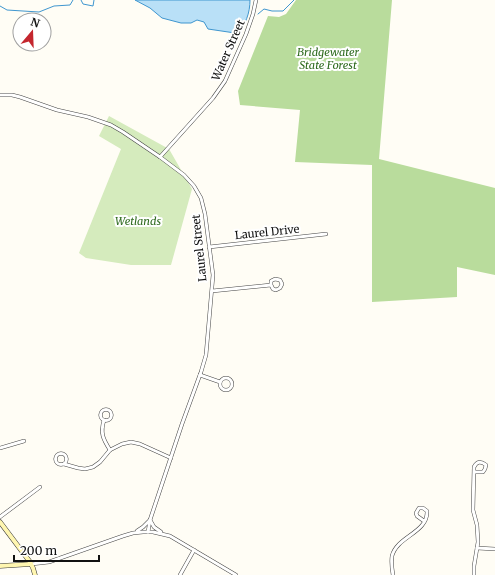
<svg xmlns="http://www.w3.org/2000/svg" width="495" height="575" font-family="Merriweather,serif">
	<rect width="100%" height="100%" fill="#fffdf5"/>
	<path fill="#d5ebbd" d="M109 116 169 149 192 189 171 265H131L86 258 79 253 121 149 99 136Z"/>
	<path fill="#b9dc9c" d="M296 0H392L379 159 495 188V275L457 267V297L372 302V165L295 162 300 110 240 105 238 91 268 16 279 17 286 14Z"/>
	<path fill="#b9e0f7" stroke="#3f96cf" d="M135 0H250C250 12 246 27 235 33L208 29 204 22 197 20 191 23H181L162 18 150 8Z"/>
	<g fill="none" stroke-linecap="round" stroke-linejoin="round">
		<g stroke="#3f96cf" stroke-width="1">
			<path d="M81 0 83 4 93 6 94 0"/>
			<path d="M0 6 7 10 39 12 54 6 70 5 73 0"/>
			<path d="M258 14 264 9 272 11H283L294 0"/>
		</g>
		<defs>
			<g id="street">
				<path d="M0 95H12L20 97 57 110 88 117 111 125 123 132 160 157 184 175 194 186 201 198 205 214 213 275 206 355 201 372 182 424 150 520 148 532"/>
				<path d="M160 157 213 98 225 81 246 34 253 14 256 0"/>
				<path d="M209 247 326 234"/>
				<path d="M212 291 271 285V281L275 279 280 280 282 284 280 288 276 290 273 289 271 285"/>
				<path d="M200 375 220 382"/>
				<circle cx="226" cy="384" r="6"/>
				<circle cx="106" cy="415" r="5.5"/>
				<path d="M104 420C100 433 103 439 110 450"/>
				<path d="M0 448 24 441"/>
				<circle cx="61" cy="459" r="5.5"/>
				<path d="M64 464 78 468 85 469 93 467 100 462 110 450 122 444 131 442 140 444 171 458"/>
				<path d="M0 517 40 487"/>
				<path d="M137 531 143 527 150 520 154 527 161 532"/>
				<path d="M477 548 495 549"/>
				<path d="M31 564 49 562 123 536 133 533 143 532H153L170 536 236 575"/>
				<path d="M180 575 194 550"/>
				<path d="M393 575C392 569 391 562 392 556 397 536 428 533 427 511L423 508H419L416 513 417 516 424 521"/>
				<path d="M474 575V566L478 542 477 525 473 510 474 467C477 461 481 461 486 465L485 469 483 472H474"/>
			</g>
			<g id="secondary">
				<path d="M0 522 30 562 33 568 35 575"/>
				<path d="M0 566 31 564"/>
			</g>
		</defs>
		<use href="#street" stroke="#444" stroke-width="4"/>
		<use href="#secondary" stroke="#333" stroke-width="5"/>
		<use href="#street" stroke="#fff" stroke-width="3"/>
		<use href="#secondary" stroke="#fff6b0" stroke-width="4"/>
	</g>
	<g text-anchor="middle" stroke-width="4" stroke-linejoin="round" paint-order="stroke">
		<g font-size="11" fill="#111" stroke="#fff">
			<text transform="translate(228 50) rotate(-66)" y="4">Water Street</text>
			<text transform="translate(267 232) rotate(-6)" y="4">Laurel Drive</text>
			<text transform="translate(199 248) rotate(-96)" y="4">Laurel Street</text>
		</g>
		<g font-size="11" font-style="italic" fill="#2f6b1f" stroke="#fff">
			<text x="328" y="56">Bridgewater<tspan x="328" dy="13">State Forest</tspan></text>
			<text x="138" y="225">Wetlands</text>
		</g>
	</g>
	<g transform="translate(32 32) rotate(19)"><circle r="19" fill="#ffffff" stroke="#a0a0a0"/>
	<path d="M0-3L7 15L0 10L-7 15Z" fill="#c4262e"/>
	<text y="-6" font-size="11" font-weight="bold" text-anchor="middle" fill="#111111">N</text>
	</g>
	<path d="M14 555v6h85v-6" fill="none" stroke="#111111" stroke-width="2"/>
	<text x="20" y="555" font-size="12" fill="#111111" stroke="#ffffff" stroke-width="3" paint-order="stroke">200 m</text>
</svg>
